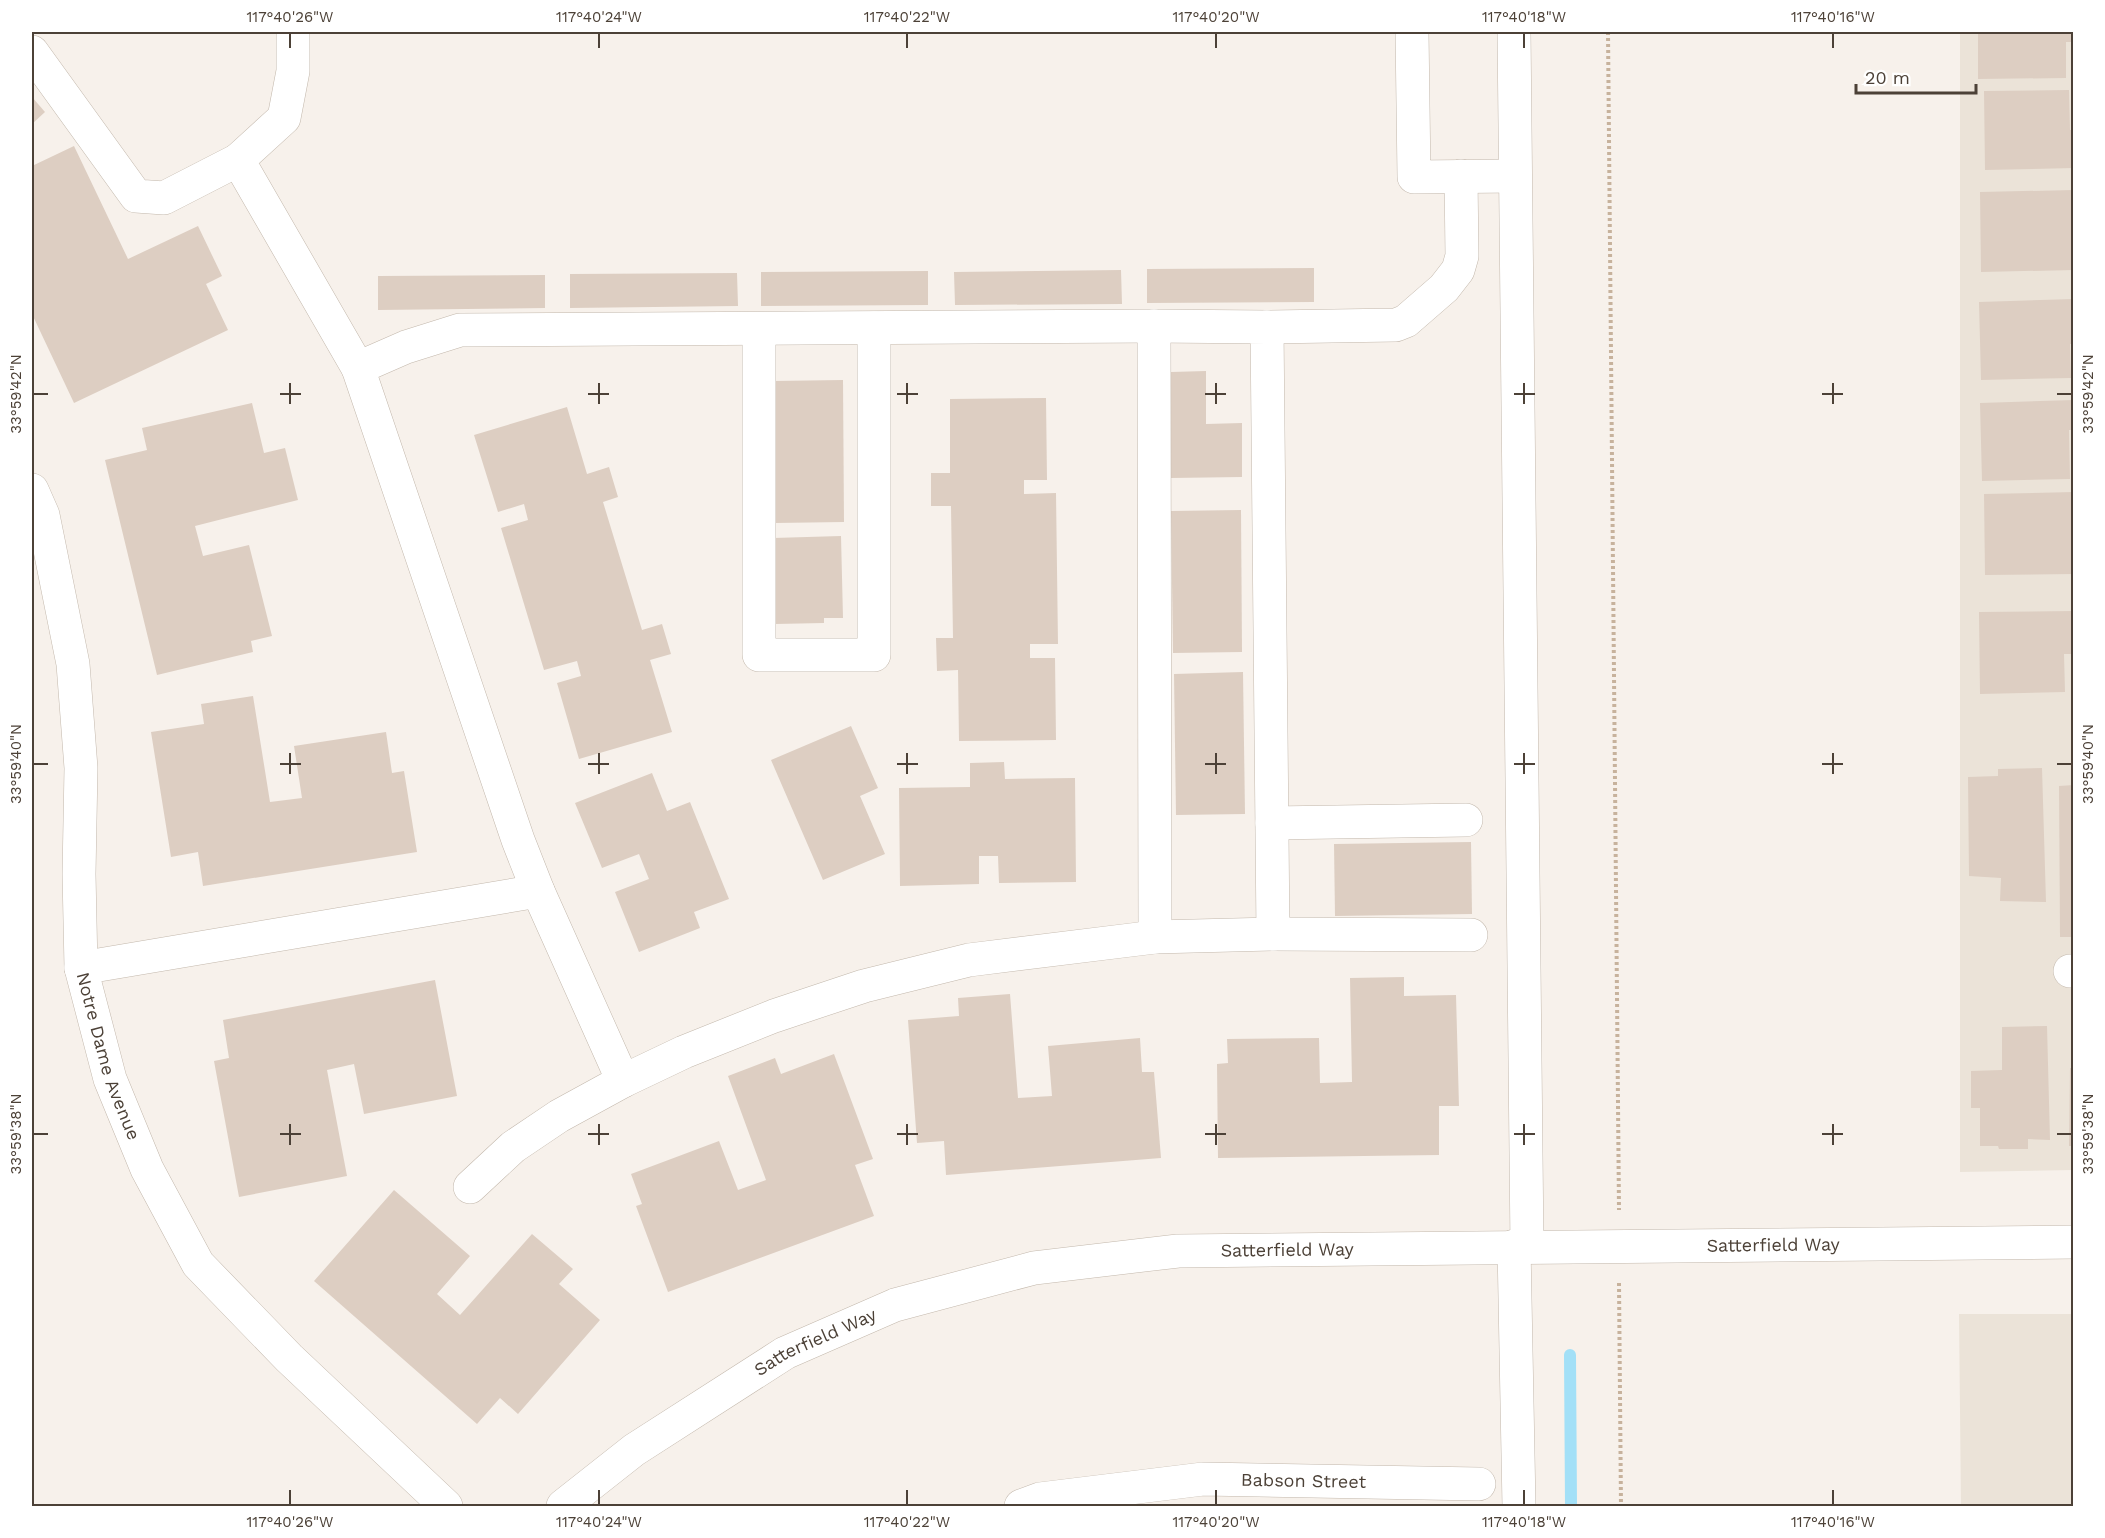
<svg xmlns="http://www.w3.org/2000/svg" width="2105" height="1538" font-family="'Work Sans',sans-serif">
	<rect width="100%" height="100%" fill="#f7f1eb"/>
	<g fill="#ebe3d8">
		<path d="M1960 32H2073V1170L1960 1172Z"/>
		<path d="M1959 1314H2073V1506H1961Z"/>
	</g>
	<g fill="none" stroke-linecap="round" stroke-linejoin="round">
		<path stroke="#a3e0f7" stroke-width="12" d="M1570 1355 1571 1506"/>
	</g>
	<g fill="#ddcec2">
		<path d="M1978 32H2074V42H2066V78L1978 79Z"/>
		<path d="M2069 90 2070 130H2074V168L1985 170 1984 91Z"/>
		<path d="M32 97 45 112 32 124Z"/>
		<path d="M74 146 128 259 198 226 222 276 206 284 228 330 74 403 32 314V166Z"/>
		<path d="M2074 190V270L1981 272 1980 192Z"/>
		<path d="M1314 268V302L1147 303V269Z"/>
		<path d="M1121 270 1122 304 955 305 954 272Z"/>
		<path d="M928 271V305L761 306V272Z"/>
		<path d="M737 273 738 306 570 308V274Z"/>
		<path d="M545 275V308L378 310V276Z"/>
		<path d="M2074 299V344H2070L2071 378 1981 380 1979 302Z"/>
		<path d="M1206 371V424L1242 423V477L1171 478V372Z"/>
		<path d="M843 380 844 522 775 523 773 381Z"/>
		<path d="M1046 398 1047 480H1024V494L1056 493 1058 644H1030V658H1055L1056 740 959 741 958 670 937 671 936 638H953L951 506H931V473H950V399Z"/>
		<path d="M2074 400V430H2069L2070 479 1982 481 1980 403Z"/>
		<path d="M252 403 264 453 285 448 298 500 195 526 203 556 249 545 272 636 251 641 253 652 157 675 105 460 147 450 142 428Z"/>
		<path d="M567 407 587 474 609 467 618 497 603 502 642 630 662 624 671 654 650 660 672 732 579 759 557 683 581 676 577 661 544 670 501 528 528 520 524 504 498 512 474 435Z"/>
		<path d="M2074 492V574L1985 575 1984 494Z"/>
		<path d="M1241 510 1242 652 1173 653 1171 511Z"/>
		<path d="M841 536 843 618H824V623L775 624 773 538Z"/>
		<path d="M2074 611V654H2064L2065 692 1980 694 1979 612Z"/>
		<path d="M1243 672 1245 814 1176 815 1174 674Z"/>
		<path d="M253 696 270 802 302 798 294 746 386 732 392 773 404 771 417 852 203 886 198 852 171 857 151 732 204 724 201 704Z"/>
		<path d="M851 726 878 788 860 796 885 854 823 880 771 760Z"/>
		<path d="M1004 762 1005 779 1075 778 1076 882 999 883 998 856H979V884L900 886 899 788 970 787V763Z"/>
		<path d="M2042 768 2046 902 2000 901 2001 878 1969 876 1968 777 1998 776V769Z"/>
		<path d="M652 773 667 811 690 802 729 899 694 912 700 928 639 952 615 892 649 879 639 854 602 868 575 803Z"/>
		<path d="M2074 785V937H2060L2059 786Z"/>
		<path d="M1471 842 1472 914 1335 916 1334 844Z"/>
		<path d="M1404 977V996L1456 995 1459 1106H1439V1155L1218 1158 1217 1064 1228 1063 1227 1039 1319 1038 1320 1083 1352 1082 1350 978Z"/>
		<path d="M435 980 457 1096 364 1114 354 1064 327 1070 347 1176 239 1197 214 1061 229 1058 223 1020Z"/>
		<path d="M1010 994 1018 1098 1052 1096 1048 1046 1140 1038 1142 1072H1154L1161 1158 946 1175 944 1141 917 1143 908 1020 959 1016 958 998Z"/>
		<path d="M2047 1026 2050 1140 2028 1139V1149H1999L1998 1146H1980V1108H1971V1071L2002 1070V1027Z"/>
		<path d="M834 1054 873 1159 855 1165 874 1216 668 1292 636 1206 642 1204 631 1174 719 1141 738 1190 766 1180 728 1076 775 1058 781 1074Z"/>
		<path d="M2070 1068H2074V1146H2069Z"/>
		<path d="M394 1190 470 1256 437 1294 460 1315 532 1234 573 1269 559 1284 600 1320 518 1414 500 1398 477 1424 314 1281Z"/>
	</g>
	<g fill="none" stroke-linecap="round" stroke-linejoin="round">
		<defs>
			<g id="minor">
				<path d="M293 32V71L284 118 238 160 358 368"/>
				<path d="M1412 32 1414 177 1515 176"/>
				<path d="M1514 32 1527 1246"/>
				<path d="M32 52 136 196 164 198 238 160"/>
				<path d="M1154 326 1155 937"/>
				<path d="M1267 327 1396 325 1406 321 1444 288 1458 270 1462 256 1461 176"/>
				<path d="M759 329V655H874V328"/>
				<path id="s1" d="M32 490 43 515 73 664 81 768 79 874 81 968 110 1079 147 1169 198 1264 289 1358 446 1506"/>
				<path d="M1272 823 1466 820"/>
				<path d="M81 968 538 891"/>
				<path d="M2070 971H2074"/>
				<path d="M623 1081 538 891 518 840 358 368 406 347 460 330 1154 326 1267 327 1273 934"/>
				<path d="M470 1187 513 1147 559 1116 623 1081 684 1052 774 1016 864 986 969 960 1155 937 1273 934 1471 935"/>
				<path d="M1514 1246 1519 1506"/>
				<path id="s2" d="M563 1506 634 1450 785 1353 895 1305 1034 1268 1178 1251 2074 1242"/>
				<path id="s3" d="M1021 1506 1040 1499 1203 1479 1479 1484"/>
			</g>
		</defs>
		<use href="#minor" stroke="#c3b8ac" stroke-width="34"/>
		<g stroke="#c7b29c" stroke-width="4" stroke-dasharray="3 3" stroke-linecap="butt">
			<path d="M1608 32 1619 1210"/>
			<path d="M1619 1283 1621 1506"/>
		</g>
		<use href="#minor" stroke="#fff" stroke-width="33"/>
	</g>
	<path fill="none" stroke="#4c4137" stroke-width="2" d="M290 33V48M599 33V48M907 33V48M1216 33V48M1524 33V48M1833 33V48M290 383V404M599 383V404M907 383V404M1216 383V404M1524 383V404M1833 383V404M33 394H48M280 394H301M588 394H609M897 394H918M1205 394H1226M1514 394H1535M1822 394H1843M2057 394H2072M290 753V774M599 753V774M907 753V774M1216 753V774M1524 753V774M1833 753V774M33 764H48M280 764H301M588 764H609M897 764H918M1205 764H1226M1514 764H1535M1822 764H1843M2057 764H2072M290 1124V1145M599 1124V1145M907 1124V1145M1216 1124V1145M1524 1124V1145M1833 1124V1145M33 1134H48M280 1134H301M588 1134H609M897 1134H918M1205 1134H1226M1514 1134H1535M1822 1134H1843M2057 1134H2072M290 1490V1505M599 1490V1505M907 1490V1505M1216 1490V1505M1524 1490V1505M1833 1490V1505"/>
	<g text-anchor="middle" stroke-width="5" stroke-linejoin="round" paint-order="stroke">
		<g font-size="18" fill="#4c4137" stroke="#fff">
			<text dy="6" stroke="none"><textPath href="#s1" startOffset="576">Notre Dame Avenue</textPath></text>
			<text dy="6" stroke="none"><textPath href="#s2" startOffset="1274">Satterfield Way</textPath></text>
			<text dy="6" stroke="none"><textPath href="#s2" startOffset="788">Satterfield Way</textPath></text>
			<text dy="6" stroke="none"><textPath href="#s2" startOffset="302">Satterfield Way</textPath></text>
			<text dy="6" stroke="none"><textPath href="#s3" startOffset="285">Babson Street</textPath></text>
		</g>
	</g>
	<rect width="2105" height="1538" fill="none" stroke="#ffffff" stroke-width="66"/>
	<path d="M1856 84v9h120v-9" fill="none" stroke="#4c4137" stroke-width="3"/>
	<text x="1865" y="84" font-size="18" fill="#4c4137" stroke="#ffffff" stroke-width="4.5" paint-order="stroke">20 m</text>
	<rect x="33" y="33" width="2039" height="1472" fill="none" stroke="#4c4137" stroke-width="2"/>
	<g font-size="15" text-anchor="middle" fill="#4c4137">
		<text x="290" y="22">117°40'26"W</text>
		<text x="599" y="22">117°40'24"W</text>
		<text x="907" y="22">117°40'22"W</text>
		<text x="1216" y="22">117°40'20"W</text>
		<text x="1524" y="22">117°40'18"W</text>
		<text x="1833" y="22">117°40'16"W</text>
		<text transform="translate(16 394) rotate(-90)" y="5">33°59'42"N</text>
		<text transform="translate(2088 394) rotate(-90)" y="5">33°59'42"N</text>
		<text transform="translate(16 764) rotate(-90)" y="5">33°59'40"N</text>
		<text transform="translate(2088 764) rotate(-90)" y="5">33°59'40"N</text>
		<text transform="translate(16 1134) rotate(-90)" y="5">33°59'38"N</text>
		<text transform="translate(2088 1134) rotate(-90)" y="5">33°59'38"N</text>
		<text x="290" y="1527">117°40'26"W</text>
		<text x="599" y="1527">117°40'24"W</text>
		<text x="907" y="1527">117°40'22"W</text>
		<text x="1216" y="1527">117°40'20"W</text>
		<text x="1524" y="1527">117°40'18"W</text>
		<text x="1833" y="1527">117°40'16"W</text>
	</g>
</svg>
